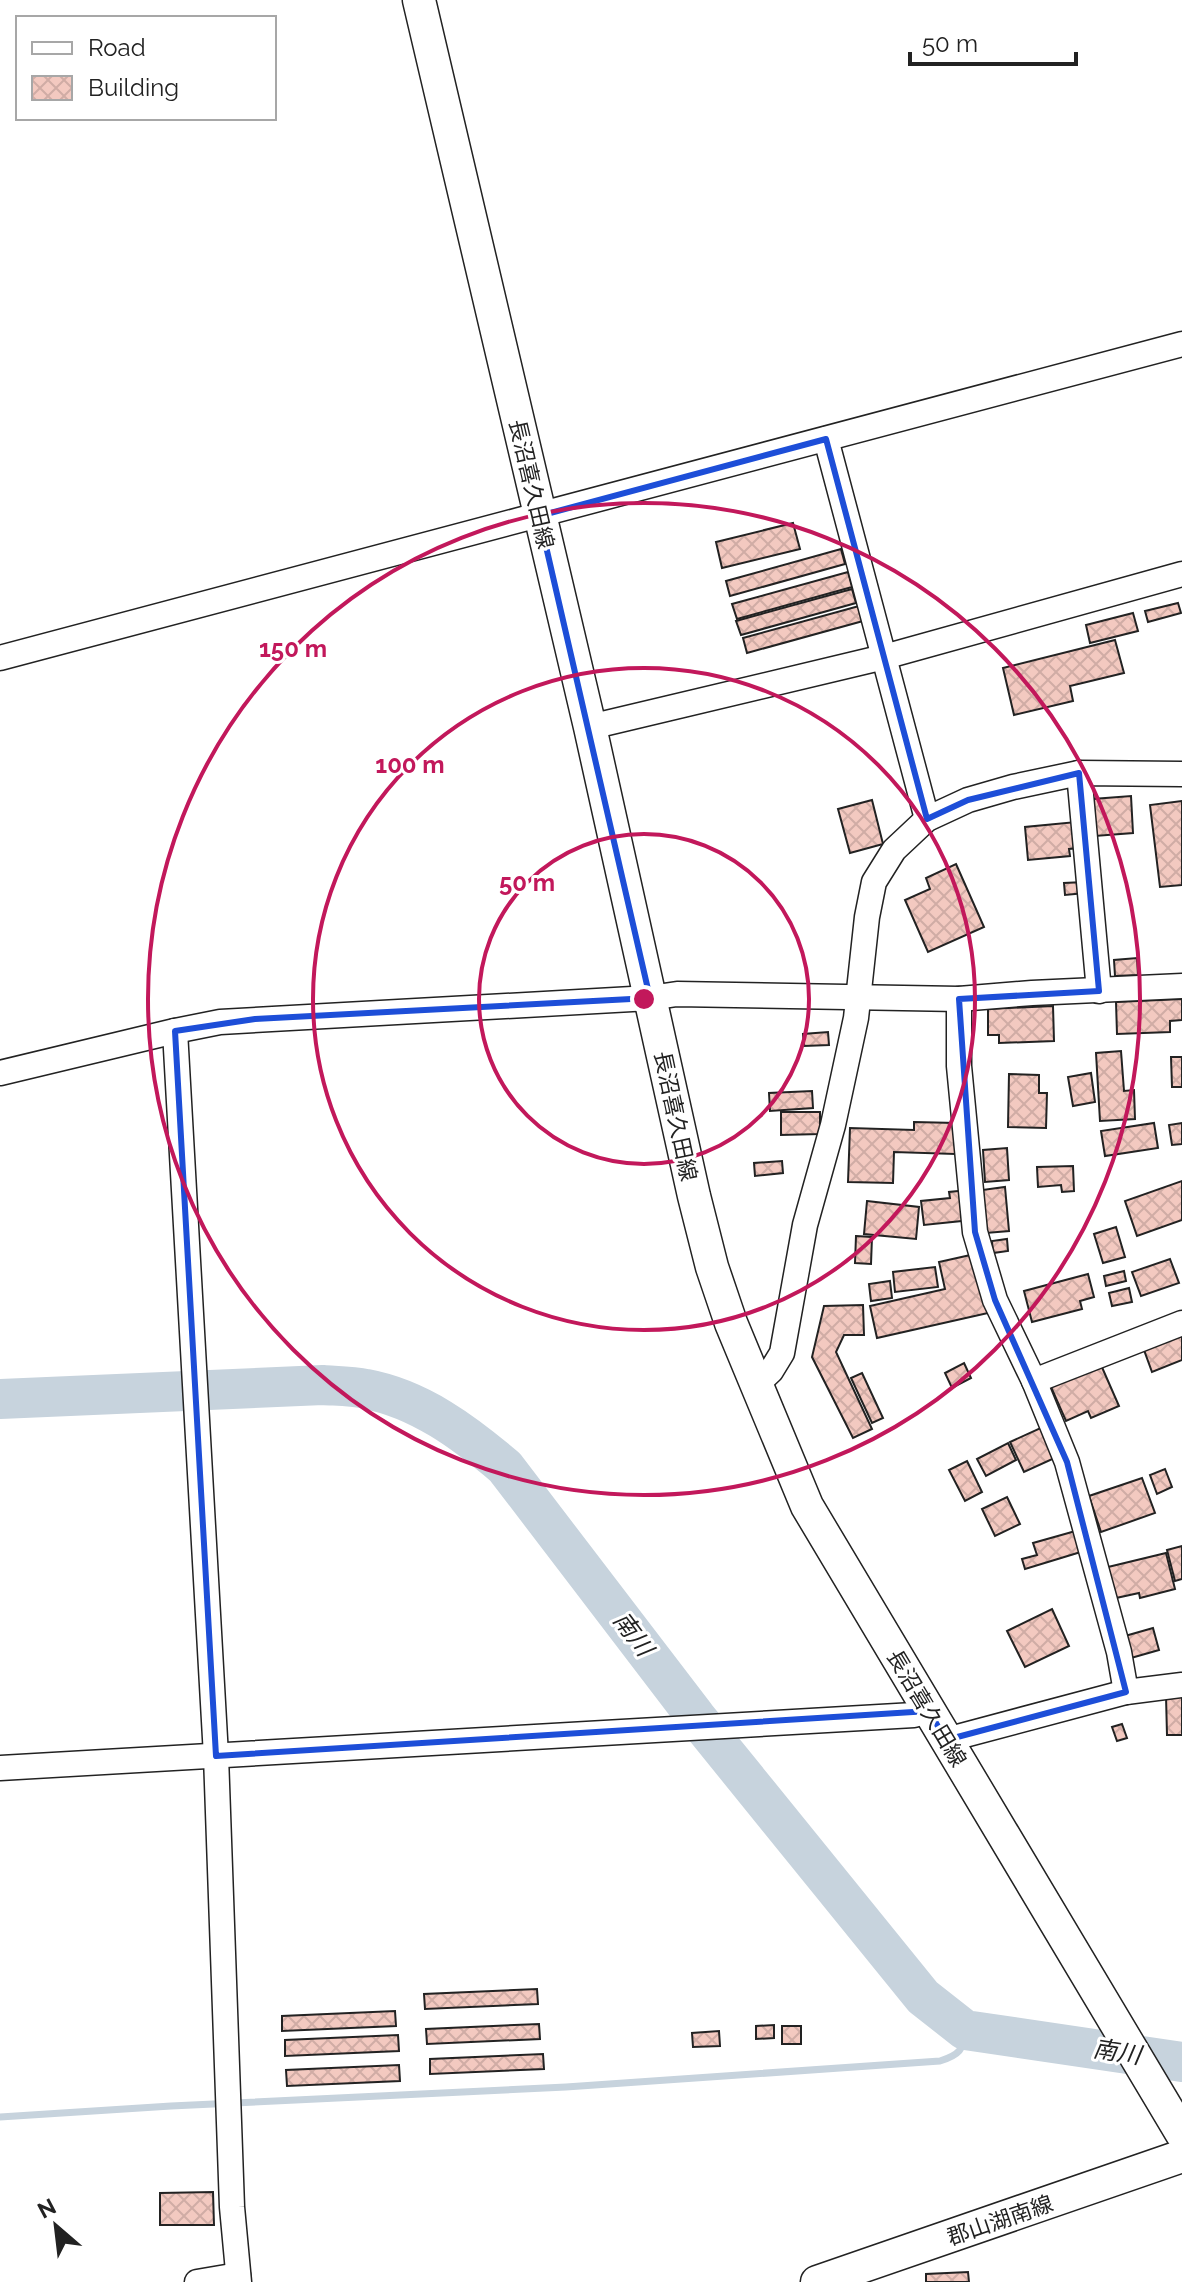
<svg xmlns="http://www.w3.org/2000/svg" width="1182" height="2282" font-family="Raleway,'Noto Sans JP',sans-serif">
	<defs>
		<pattern id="building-cross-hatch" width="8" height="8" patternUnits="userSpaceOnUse" patternTransform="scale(2)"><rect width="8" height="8" fill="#f3c9c0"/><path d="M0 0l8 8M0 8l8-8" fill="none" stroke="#d0aca5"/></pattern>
	</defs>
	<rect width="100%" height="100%" fill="#fff"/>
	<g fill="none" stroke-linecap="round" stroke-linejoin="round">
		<path stroke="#c7d3dd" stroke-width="7" d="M0 2117 171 2106 566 2087 940 2061C959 2055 964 2050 965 2030"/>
		<path stroke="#c7d3dd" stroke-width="40" d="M0 1399 323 1385C337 1386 352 1386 366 1389 420 1399 465 1433 505 1467L696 1717 923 1997 965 2030 1182 2062"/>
	</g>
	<g fill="url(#building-cross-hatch)" stroke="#222" stroke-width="2">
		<path d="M793 523 800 549 722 568 716 542Z"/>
		<path d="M841 549 845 564 730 596 726 581Z"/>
		<path d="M848 572 852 587 737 619 732 604Z"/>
		<path d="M852 589 856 603 741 635 736 621Z"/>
		<path d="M1178 603 1181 613 1148 622 1145 611Z"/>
		<path d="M859 606 863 621 747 653 743 638Z"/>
		<path d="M1133 613 1138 631 1090 643 1086 625Z"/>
		<path d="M1115 640 1124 673 1070 686 1073 701 1014 715 1003 668Z"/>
		<path d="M1131 796 1133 833 1095 836 1093 799Z"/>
		<path d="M872 800 883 844 850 853 838 809Z"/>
		<path d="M1182 801V885L1160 887 1150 805Z"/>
		<path d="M1076 822 1078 848 1069 849 1070 856 1028 860 1025 827Z"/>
		<path d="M956 864 984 927 928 952 905 900 930 889 926 878Z"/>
		<path d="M1084 882 1085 893 1065 895 1064 883Z"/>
		<path d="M1137 958 1138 975 1115 976 1114 960Z"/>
		<path d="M1182 999V1020L1170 1021V1032L1117 1034 1116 1002Z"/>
		<path d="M1053 1006 1054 1041 999 1043V1035H988V1009Z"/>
		<path d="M828 1032 829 1045 804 1046 803 1034Z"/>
		<path d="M1121 1051 1124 1091 1134 1090 1135 1119 1100 1121 1096 1053Z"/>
		<path d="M1171 1057H1182V1087H1172Z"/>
		<path d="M1091 1073 1095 1102 1073 1106 1068 1077Z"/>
		<path d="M1009 1074 1039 1075V1093H1047L1046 1128 1008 1127Z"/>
		<path d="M812 1091 813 1108 770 1111 769 1093Z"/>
		<path d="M781 1112H820V1134L781 1135Z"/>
		<path d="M914 1122 956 1123 955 1154 894 1152 893 1183 848 1182 850 1128 914 1130Z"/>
		<path d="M1154 1123 1158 1148 1105 1156 1101 1131Z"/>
		<path d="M1182 1123V1144L1172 1145 1169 1125Z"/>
		<path d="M1007 1148 1009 1180 985 1182 983 1150Z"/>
		<path d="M782 1161 783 1173 755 1176 754 1163Z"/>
		<path d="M1073 1166 1074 1191 1062 1192 1061 1185 1038 1187 1037 1167Z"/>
		<path d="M1182 1181V1220L1137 1236 1125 1201Z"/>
		<path d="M1005 1187 1009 1231 986 1233 982 1190Z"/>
		<path d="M968 1190 971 1220 924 1225 921 1201 950 1198 949 1192Z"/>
		<path d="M867 1201 919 1207 916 1239 864 1234Z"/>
		<path d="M1116 1227 1125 1257 1103 1263 1094 1234Z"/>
		<path d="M856 1236 872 1237 871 1264 855 1263Z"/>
		<path d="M1007 1239 1008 1251 993 1253 992 1241Z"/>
		<path d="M975 1254 988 1313 877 1338 870 1306 945 1289 939 1262Z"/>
		<path d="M1170 1259 1179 1283 1141 1296 1132 1272Z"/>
		<path d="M935 1267 938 1287 895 1292 893 1272Z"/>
		<path d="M1124 1271 1126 1281 1106 1286 1104 1276Z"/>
		<path d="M1088 1274 1094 1297 1080 1301 1082 1309 1032 1322 1024 1291Z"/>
		<path d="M890 1281 892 1298 871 1301 869 1284Z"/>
		<path d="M1129 1288 1132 1302 1112 1306 1109 1293Z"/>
		<path d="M863 1305 864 1335H844L836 1352 872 1429 853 1438 812 1357 824 1306Z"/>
		<path d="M1182 1335V1360L1152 1372 1144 1350Z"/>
		<path d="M964 1363 971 1378 952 1388 945 1373Z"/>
		<path d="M1101 1365 1119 1406 1091 1418 1088 1411 1066 1421 1051 1387Z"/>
		<path d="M862 1373 883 1418 872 1423 851 1378Z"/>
		<path d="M1045 1426 1059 1456 1024 1472 1010 1442Z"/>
		<path d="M1008 1443 1016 1460 986 1476 977 1459Z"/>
		<path d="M967 1461 982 1492 965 1501 949 1470Z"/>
		<path d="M1165 1469 1172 1487 1157 1494 1150 1475Z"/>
		<path d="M1142 1478 1155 1513 1101 1532 1089 1496Z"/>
		<path d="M1007 1497 1020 1524 995 1536 982 1509Z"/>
		<path d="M1079 1530 1084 1551 1025 1569 1022 1559 1037 1555 1033 1543Z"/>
		<path d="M1182 1546V1579L1175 1581 1167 1550Z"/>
		<path d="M1166 1553 1175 1589 1140 1598 1139 1593 1116 1598 1108 1567Z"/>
		<path d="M1052 1609 1069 1646 1025 1667 1007 1631Z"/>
		<path d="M1153 1628 1159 1650 1131 1658 1125 1636Z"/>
		<path d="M1166 1696H1182V1735H1167Z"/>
		<path d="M1122 1724 1127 1738 1117 1741 1112 1727Z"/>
		<path d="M537 1989 538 2004 425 2009 424 1994Z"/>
		<path d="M395 2011 396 2026 282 2031V2016Z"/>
		<path d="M539 2024 540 2039 427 2044 426 2029Z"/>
		<path d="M774 2025V2038L756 2039V2026Z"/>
		<rect x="782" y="2026" width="19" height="18"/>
		<path d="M719 2031 720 2046 693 2047 692 2033Z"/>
		<path d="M398 2035 399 2051 285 2056V2040Z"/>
		<path d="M543 2054 544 2069 430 2074V2059Z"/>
		<path d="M399 2065 400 2081 287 2086 286 2070Z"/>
		<path d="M213 2192 214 2225H160V2193Z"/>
		<path d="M968 2272 969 2282H926V2274Z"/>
	</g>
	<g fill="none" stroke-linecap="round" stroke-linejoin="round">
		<defs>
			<g id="minor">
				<path d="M826 439 927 819"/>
				<path d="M0 658 1182 344"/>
				<path d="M590 727 884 657 1182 574"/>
				<path d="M1079 773 1099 991"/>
				<path d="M959 999V1066L975 1232 995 1300 1034 1381 1067 1462 1119 1652 1126 1692"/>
				<path d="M175 1031 216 1756 232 2207 239 2282"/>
				<path d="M0 1073 175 1031 220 1022 650 998 677 994 959 999 1032 993 1182 986"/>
				<path d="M1034 1381 1182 1323"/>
				<path d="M755 1386 771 1371 782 1353 805 1225 833 1125 856 1018 867 917 874 882 894 850 927 819 968 800 1013 787 1079 773 1182 774"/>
				<path d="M946 1740 1126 1692 1182 1685"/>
				<path d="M0 1768 914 1715 929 1711"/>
				<path d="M197 2282 238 2275"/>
			</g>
			<g id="major">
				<path d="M419 0 590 727 694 1196 712 1267 731 1323 807 1506 1182 2134"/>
				<path d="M817 2282 1182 2156"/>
			</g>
		</defs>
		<use href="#minor" stroke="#222" stroke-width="27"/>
		<use href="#major" stroke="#222" stroke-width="35"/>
		<use href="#minor" stroke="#fff" stroke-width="24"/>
		<use href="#major" stroke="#fff" stroke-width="32"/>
	</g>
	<path fill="none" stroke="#1d4ed8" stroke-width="6" stroke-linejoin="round" d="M826 439 927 819 968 800 1079 773 1099 991 959 999 975 1232 995 1300 1067 1462 1126 1692 946 1740 929 1711 216 1756 175 1031 255 1019 650 998 539 516Z"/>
	<g fill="none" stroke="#c2185b" stroke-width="4">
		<circle cx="644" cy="999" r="165"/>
		<circle cx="644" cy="999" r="331"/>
		<circle cx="644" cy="999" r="496"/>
	</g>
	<g text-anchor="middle" stroke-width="6" stroke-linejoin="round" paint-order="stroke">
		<g font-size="22" fill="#222" stroke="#fff">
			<text transform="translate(532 484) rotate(77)" y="8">長沼喜久田線</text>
			<text transform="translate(676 1116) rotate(78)" y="8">長沼喜久田線</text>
			<text transform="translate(927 1708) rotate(59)" y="8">長沼喜久田線</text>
			<text transform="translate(1000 2220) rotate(-19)" y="8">郡山湖南線</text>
		</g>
		<g font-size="24" font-style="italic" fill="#222" stroke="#fff">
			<text transform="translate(633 1634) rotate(53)" y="8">南川</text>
			<text transform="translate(1117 2052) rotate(9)" y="8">南川</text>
		</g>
	</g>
	<circle cx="644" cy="999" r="12" fill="#c2185b" stroke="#fff" stroke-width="4"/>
	<g font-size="24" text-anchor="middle" font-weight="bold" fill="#c2185b" stroke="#fff" stroke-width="6" stroke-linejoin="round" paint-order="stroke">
		<text x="293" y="657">150 m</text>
		<text x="410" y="773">100 m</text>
		<text x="527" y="891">50 m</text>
	</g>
	<rect x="16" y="16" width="260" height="104" fill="#ffffff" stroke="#a7a7a7" stroke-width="2"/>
	<rect x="32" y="42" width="40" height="12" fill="#ffffff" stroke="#a7a7a7" stroke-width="2"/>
	<text x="88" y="56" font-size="24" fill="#222222">Road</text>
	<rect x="32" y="76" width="40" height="24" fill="url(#building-cross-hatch)" stroke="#a7a7a7" stroke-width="2"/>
	<text x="88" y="96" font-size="24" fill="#222222">Building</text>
	<g transform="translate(56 2226) rotate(332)" stroke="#ffffff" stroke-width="6" paint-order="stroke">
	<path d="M0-6L14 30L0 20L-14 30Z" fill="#222222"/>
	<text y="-12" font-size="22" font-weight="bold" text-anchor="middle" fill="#222222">N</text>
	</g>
	<path d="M910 52v12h166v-12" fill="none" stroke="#222222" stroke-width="4"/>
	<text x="922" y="52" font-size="24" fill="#222222" stroke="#ffffff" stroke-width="6" paint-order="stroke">50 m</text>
</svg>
